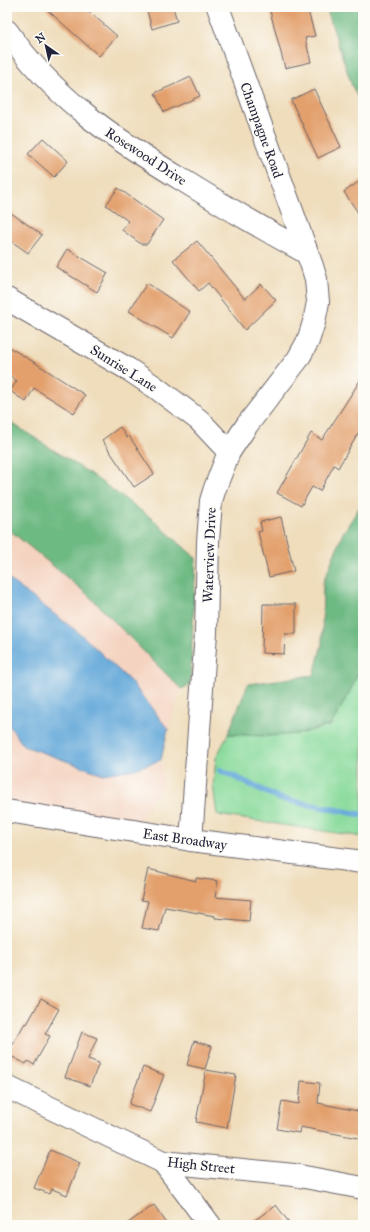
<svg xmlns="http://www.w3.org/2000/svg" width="370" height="1232" font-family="'IM FELL Great Primer',serif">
	<rect width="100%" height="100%" fill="#fdfcf7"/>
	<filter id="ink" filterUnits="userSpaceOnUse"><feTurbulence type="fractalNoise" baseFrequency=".025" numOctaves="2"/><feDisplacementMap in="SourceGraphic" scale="8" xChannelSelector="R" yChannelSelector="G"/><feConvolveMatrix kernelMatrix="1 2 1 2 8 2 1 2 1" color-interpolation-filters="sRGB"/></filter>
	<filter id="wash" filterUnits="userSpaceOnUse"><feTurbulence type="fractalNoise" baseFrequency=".012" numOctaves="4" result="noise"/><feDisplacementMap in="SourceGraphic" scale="16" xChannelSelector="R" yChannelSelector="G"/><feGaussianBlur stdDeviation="0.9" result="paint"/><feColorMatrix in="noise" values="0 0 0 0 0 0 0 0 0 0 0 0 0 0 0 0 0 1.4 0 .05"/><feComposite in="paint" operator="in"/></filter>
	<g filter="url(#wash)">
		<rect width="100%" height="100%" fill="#efddbc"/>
		<path fill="#f4d3c0" d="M7 528 87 594 181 689 168 729 161 760 163 785 143 814 135 831 7 810Z"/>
		<path fill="#89da9b" stroke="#567e6b" d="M363 661V837L217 815 213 785 216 758 228 734 267 736 298 734 331 725 350 691Z"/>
		<g fill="#6eba83" stroke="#486e5f">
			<path d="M326 7H363V108L352 86Z"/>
			<path d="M7 420 89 473 151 518 196 558 190 685 181 689 87 594 7 528Z"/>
			<path d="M363 502V661L350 691 331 725 298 734 267 736 228 734 248 684 314 675 322 644 323 583 343 533Z"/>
		</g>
		<path fill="#63a8d9" stroke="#42658a" d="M7 578 83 636 132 683 168 729 161 760 135 769 103 774 24 746 7 723Z"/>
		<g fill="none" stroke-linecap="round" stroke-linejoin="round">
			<path stroke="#63a8d9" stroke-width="6" d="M220 770 281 799 363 815"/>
		</g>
		<g id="blocks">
			<g fill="#e3a06d">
				<path d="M44 7H84L117 36 99 56Z"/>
				<path d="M146 7H173L177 21 152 29Z"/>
				<path d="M285 7H307L315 36 305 38 311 62 285 68 270 11Z"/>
				<path d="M191 77 200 96 164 112 155 93Z"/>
				<path d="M314 89 341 147 318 158 291 100Z"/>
				<path d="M43 138 68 161 54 177 28 154Z"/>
				<path d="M363 179V220L344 192Z"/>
				<path d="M118 188 163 220 147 244H141L122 230 128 221 106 205Z"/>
				<path d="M7 210 42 235 28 253 7 238Z"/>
				<path d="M197 241 245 299 261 284 276 300 245 330 208 283 199 291 173 260Z"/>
				<path d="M67 249 108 273 97 292 56 267Z"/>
				<path d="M147 283 190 312 173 338 129 311Z"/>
				<path d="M7 346 37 364 85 395 74 413 34 388 26 402 10 391 17 381 7 374Z"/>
				<path d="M363 376V425L338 468 334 465 320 491 312 487 301 506 277 493 311 433 322 440Z"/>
				<path d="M120 427 127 438 129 436 154 474 134 487 102 440Z"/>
				<path d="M281 517 294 571 269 577 258 532 262 531 260 522Z"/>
				<path d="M263 604H296V634H285L284 654 262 653Z"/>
				<path d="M148 869 196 881V878L218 881 215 897 251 900 249 921 215 918V916L165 907 159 931 142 928 148 901 141 900Z"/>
				<path d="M41 999 59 1009 45 1034 50 1036 34 1065 28 1061 26 1064 7 1054 25 1023 27 1024Z"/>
				<path d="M82 1032 97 1038 88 1059 99 1063 90 1086 65 1077Z"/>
				<path d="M194 1041 212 1046 205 1069 187 1065Z"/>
				<path d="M143 1067 164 1075 150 1112 129 1104Z"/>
				<path d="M206 1070 236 1075 227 1128 196 1122Z"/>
				<path d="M301 1081 320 1083 318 1103 363 1112V1139L300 1127 299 1133 277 1129 282 1101 299 1104Z"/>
				<path d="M50 1150 80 1163 67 1195 52 1189 50 1194 34 1188Z"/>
				<path d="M154 1205 168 1225H125Z"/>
				<path d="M276 1205 291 1225H248Z"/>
			</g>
		</g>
	</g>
	<g filter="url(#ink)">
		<use href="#blocks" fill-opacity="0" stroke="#6a6368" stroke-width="1"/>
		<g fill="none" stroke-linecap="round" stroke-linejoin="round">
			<defs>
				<g id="minor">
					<path d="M7 31C54 99 115 139 184 181 224 206 265 230 307 253"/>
					<path d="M7 299 128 369 155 387 199 420 229 452"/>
					<path d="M191 840 206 633 208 542 211 501 215 488 229 452 247 425 298 359 308 341 314 322 318 302 316 279 312 266 218 7"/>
					<path d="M7 1087 163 1162 294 1175 363 1188"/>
					<path d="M163 1162 210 1225"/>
				</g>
				<path id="major" d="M7 811 191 840 363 862"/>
			</defs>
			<use href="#minor" stroke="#6a6368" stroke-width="24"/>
			<use href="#major" stroke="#6a6368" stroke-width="24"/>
			<use href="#minor" stroke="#fff" stroke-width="22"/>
			<use href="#major" stroke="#fff" stroke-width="22"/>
		</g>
	</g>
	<g text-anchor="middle" stroke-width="3.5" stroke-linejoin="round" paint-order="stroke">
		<g font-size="14" fill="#22223b" stroke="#fdfcf7">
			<text transform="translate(262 130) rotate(70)" y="5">Champagne Road</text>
			<text transform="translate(146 156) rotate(33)" y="5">Rosewood Drive</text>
			<text transform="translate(124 368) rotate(32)" y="5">Sunrise Lane</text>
			<text transform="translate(209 555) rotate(-88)" y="5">Waterview Drive</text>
			<text transform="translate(185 839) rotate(8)" y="5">East Broadway</text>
			<text transform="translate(201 1165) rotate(6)" y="5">High Street</text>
		</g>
	</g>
	<rect width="370" height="1232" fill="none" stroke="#fdfcf7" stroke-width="24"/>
	<g transform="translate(46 46) rotate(326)" stroke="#fdfcf7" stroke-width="3" paint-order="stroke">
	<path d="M0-3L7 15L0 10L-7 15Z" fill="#22223b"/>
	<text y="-6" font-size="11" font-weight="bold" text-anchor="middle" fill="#22223b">N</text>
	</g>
</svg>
